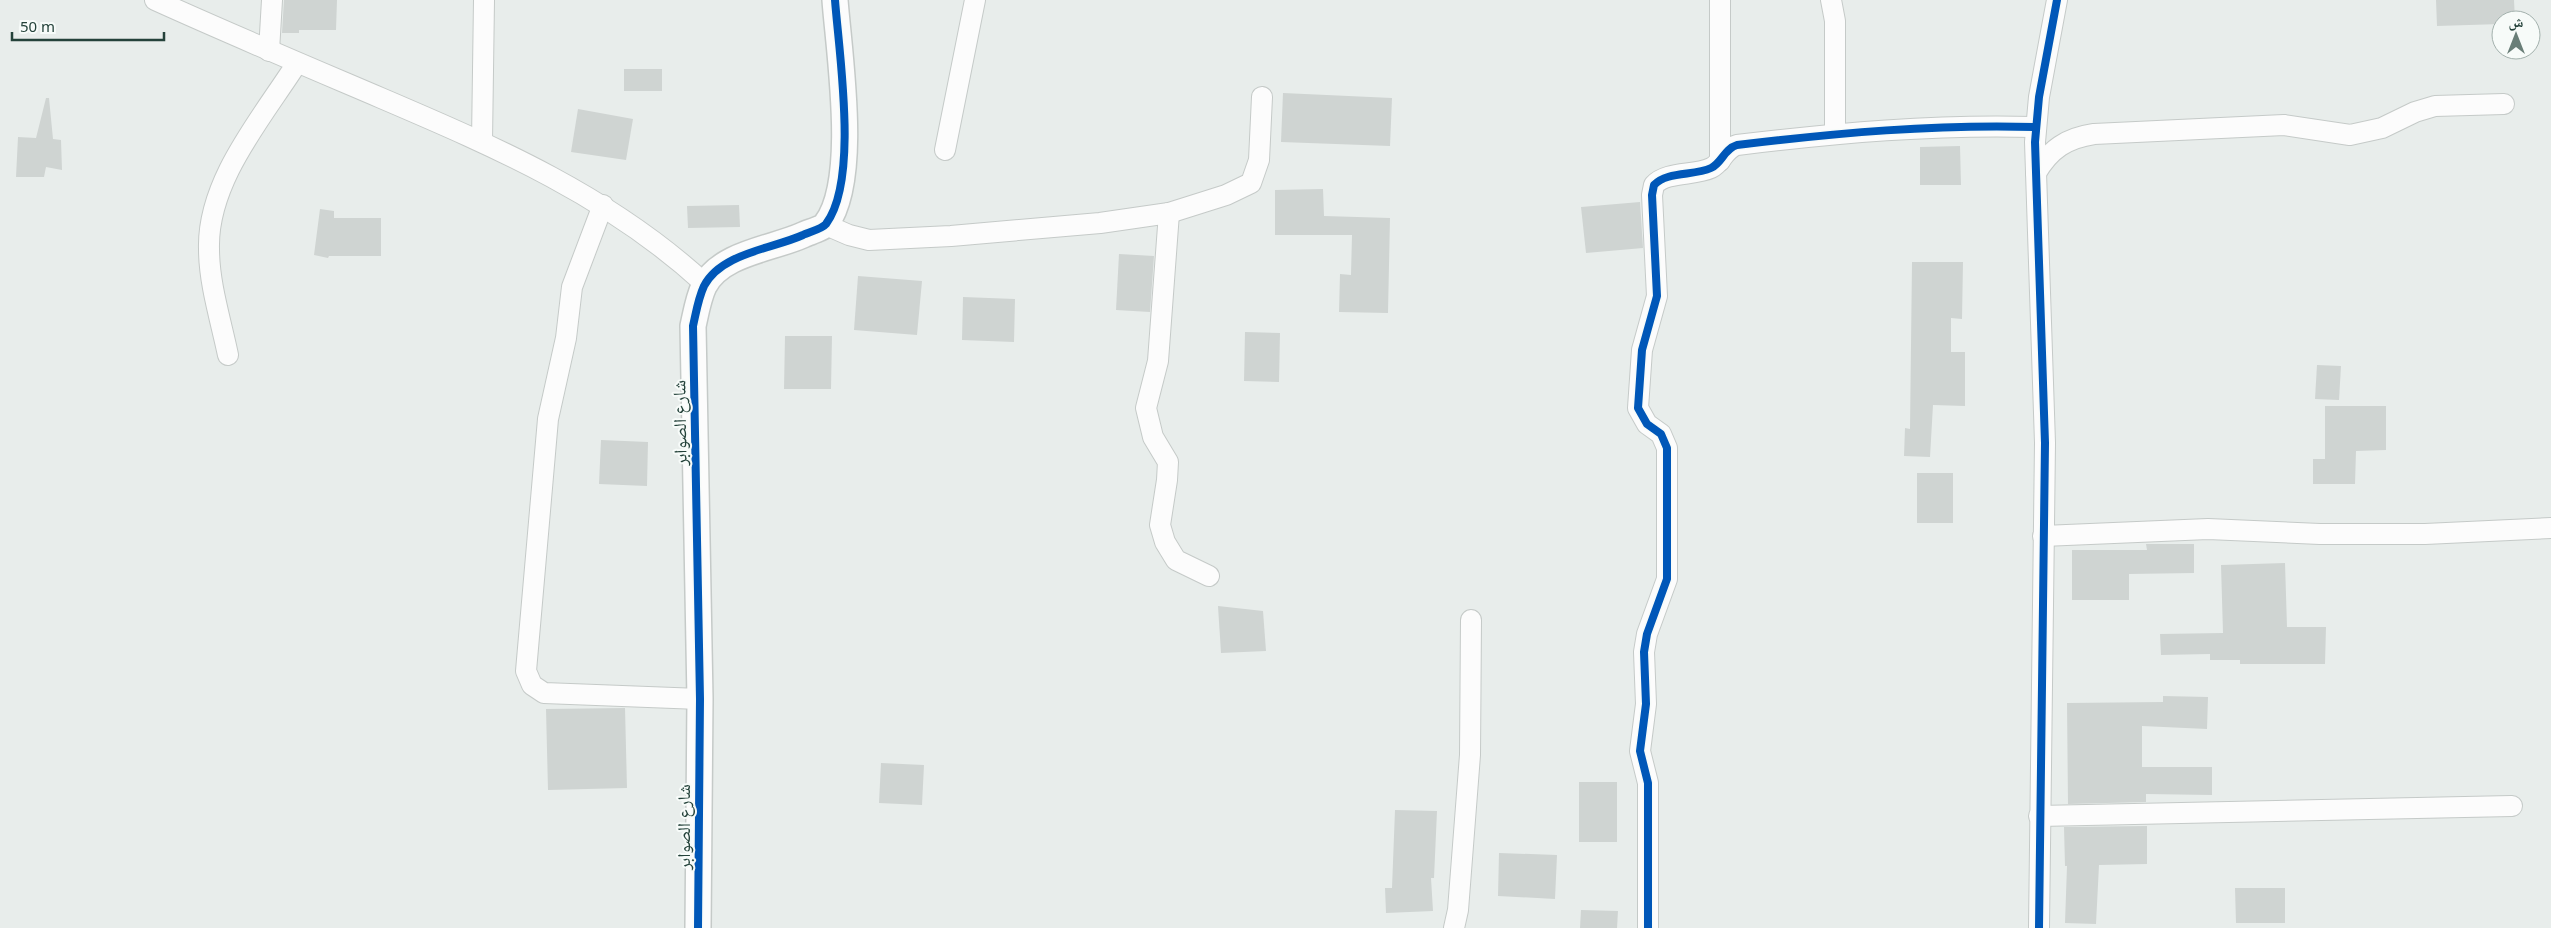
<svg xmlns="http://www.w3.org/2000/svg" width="2551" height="928" font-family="'Noto Sans','Noto Naskh Arabic',sans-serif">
	<rect width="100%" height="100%" fill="#e8edeb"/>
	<g fill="#cfd4d2">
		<path d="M284 0H337L336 30H299V33H282Z"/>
		<path d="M2436 0H2514L2515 20H2501V24L2437 26Z"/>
		<rect x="624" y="69" width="38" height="22"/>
		<path d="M1283 93 1392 98 1390 146 1281 142Z"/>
		<path d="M46 98H49L53 139 61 140 62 170 46 167 44 177H16L18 137 36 138Z"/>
		<path d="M578 109 633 119 626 160 571 152Z"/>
		<path d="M1960 146 1961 185H1920V147Z"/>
		<path d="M1323 189 1324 216 1390 218 1388 313 1339 312 1340 274 1351 275 1352 235H1275V190Z"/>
		<path d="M1640 202 1643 248 1586 253 1581 207Z"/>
		<path d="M739 205 740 227 688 228 687 206Z"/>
		<path d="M320 209 334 211V218H381V256H329L328 258 314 255Z"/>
		<path d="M1119 254 1154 256 1150 312 1116 310Z"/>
		<path d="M1912 262H1963L1962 319 1951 318V352H1965V406L1933 405 1930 457 1904 456 1905 428 1910 429Z"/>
		<path d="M858 276 922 281 917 335 854 330Z"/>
		<path d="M963 297 1015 299 1014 342 962 340Z"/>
		<path d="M1245 332 1280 333 1279 382 1244 381Z"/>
		<path d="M785 336H832L831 389H784Z"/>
		<path d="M2317 365 2341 366 2339 400 2315 399Z"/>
		<path d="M2325 406H2386V450L2356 451 2355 484H2313V459H2325Z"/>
		<path d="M601 440 648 442 647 486 599 484Z"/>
		<rect x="1917" y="473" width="36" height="50"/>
		<path d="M2146 544H2194V573L2129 574V600H2072V550H2147Z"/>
		<path d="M2285 563 2287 627H2326L2325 664H2240V660H2210V654L2161 655 2160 634 2223 633 2221 565Z"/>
		<path d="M1218 606 1263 611 1266 651 1221 653Z"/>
		<path d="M2163 696 2208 697 2207 729 2142 726V767H2212V795L2146 794V802L2068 804 2067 703 2163 702Z"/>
		<path d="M625 708 627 788 548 790 546 709Z"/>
		<path d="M881 763 924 765 922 805 879 803Z"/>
		<rect x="1579" y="782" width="38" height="60"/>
		<path d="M1395 810 1437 811 1434 878H1431L1433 911 1386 913 1385 888H1392Z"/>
		<path d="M2147 826V864L2099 865 2096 924 2065 923 2067 866H2065L2064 827Z"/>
		<path d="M1499 853 1557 855 1555 899 1498 896Z"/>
		<path d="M2235 888H2285V923H2236Z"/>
		<path d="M1581 910 1618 911 1617 928H1580Z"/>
	</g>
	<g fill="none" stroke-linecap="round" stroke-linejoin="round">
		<defs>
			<g id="minor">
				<path d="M155 0C230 34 306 66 381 98 498 148 611 197 705 284"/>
				<path d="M1831 0 1835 21V133"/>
				<path d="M269 51 272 0"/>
				<path d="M482 141 484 0"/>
				<path d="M945 150 975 0"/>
				<path d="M1720 161V0"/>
				<path d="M2036 173C2050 149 2067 138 2094 134L2284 125 2350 135 2382 128 2415 112 2435 106 2504 104"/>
				<path d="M603 205 572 287 566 338 548 419 526 671 532 685 544 693 700 699"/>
				<path d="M1169 213 1158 361 1146 408 1153 437 1168 462 1167 480 1160 525 1165 542 1176 560 1209 576"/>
				<path d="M826 225 849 235 869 240 951 236 1100 223 1169 213 1226 195 1251 183 1259 160 1262 97"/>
				<path d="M228 355C221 321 209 284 209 249 207 181 262 118 297 63"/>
				<path d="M2043 536 2208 529 2320 534H2425L2551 528"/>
				<path d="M2039 816 2512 806"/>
				<path d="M1454 928 1458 910 1470 755 1471 620"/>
				<path d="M1648 928V783L1640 751 1646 704 1644 652 1647 634 1667 579V448L1661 434 1647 424 1638 408 1642 350 1657 296 1652 195 1654 185C1667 171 1694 176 1711 168 1722 163 1724 149 1737 145 1837 133 1935 124 2036 127"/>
				<path d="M2039 928 2045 443 2035 142 2039 97 2057 0"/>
			</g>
			<path id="tertiary" d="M698 928 700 699 693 326C696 313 698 299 704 286 721 253 772 249 803 235 809 232 822 229 826 224 859 180 839 54 835 0"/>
		</defs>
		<use href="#minor" stroke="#c5cac8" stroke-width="22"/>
		<use href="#tertiary" stroke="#c5cac8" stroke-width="28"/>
		<use href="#minor" stroke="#fcfcfc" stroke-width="20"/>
		<use href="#tertiary" stroke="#fcfcfc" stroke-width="25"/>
		<defs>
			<g id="cycleway">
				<path d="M698 928 700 699 693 326C696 313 698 299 704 286 721 253 772 249 803 235 809 232 822 229 826 224 859 180 839 54 835 0"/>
				<path d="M1648 928V783L1640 751 1646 704 1644 652 1647 634 1667 579V448L1661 434 1647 424 1638 408 1642 350 1657 296 1652 195 1654 185C1667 171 1694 176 1711 168 1722 163 1724 149 1737 145 1837 133 1935 124 2036 127"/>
				<path d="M2039 928 2045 443 2035 142 2039 97 2057 0"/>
			</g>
		</defs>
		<use href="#cycleway" stroke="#f7fbf9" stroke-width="11"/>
		<use href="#cycleway" stroke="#0057b8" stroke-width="8"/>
	</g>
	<g text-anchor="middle" stroke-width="4" stroke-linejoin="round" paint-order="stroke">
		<g font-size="18" fill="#24423a" stroke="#f7fbf9">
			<text transform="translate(680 423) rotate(-91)" y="6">شارع الصوابر</text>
			<text transform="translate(684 827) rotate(-90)" y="6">شارع الصوابر</text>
		</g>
	</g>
	<g transform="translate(2516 35)"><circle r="24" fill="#f7fbf9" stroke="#a3b1ad"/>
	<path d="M0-4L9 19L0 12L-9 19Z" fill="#697e78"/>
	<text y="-8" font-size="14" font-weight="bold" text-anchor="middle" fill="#24423a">ش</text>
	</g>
	<path d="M12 32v8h152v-8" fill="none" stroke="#24423a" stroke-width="2.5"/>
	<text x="20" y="32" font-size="15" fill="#24423a" stroke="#f7fbf9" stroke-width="4" paint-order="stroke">50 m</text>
</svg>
